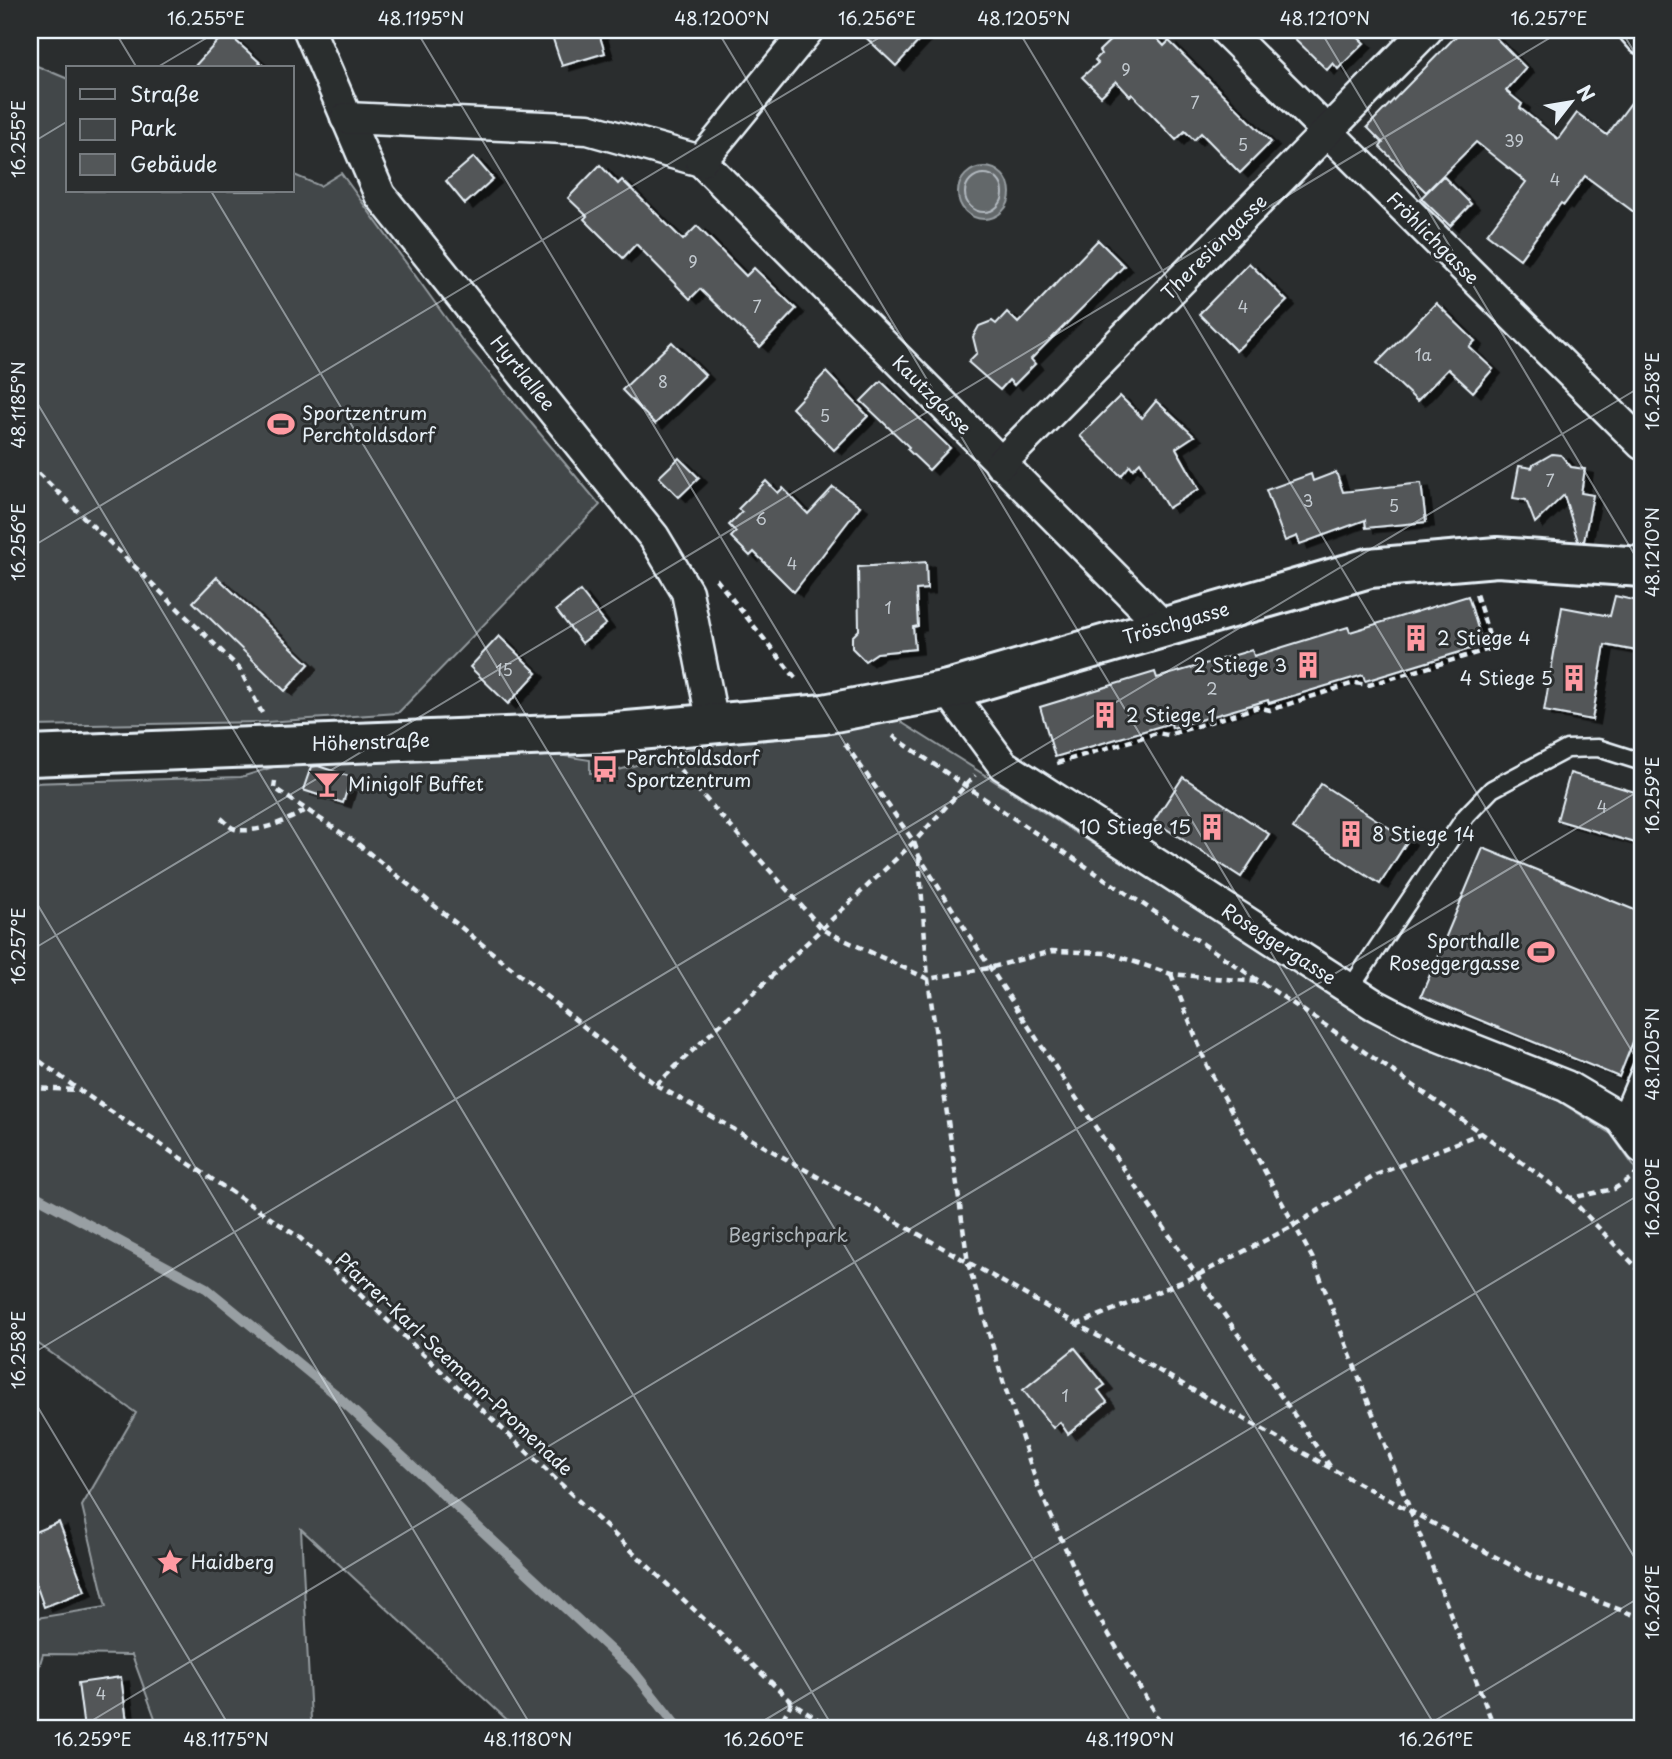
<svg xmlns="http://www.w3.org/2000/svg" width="1672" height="1759" font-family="'Playpen Sans',sans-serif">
	<defs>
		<filter id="shadow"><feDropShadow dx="8" dy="4.5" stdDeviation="0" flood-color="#0009"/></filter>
	</defs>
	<rect width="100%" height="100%" fill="#2a2d2e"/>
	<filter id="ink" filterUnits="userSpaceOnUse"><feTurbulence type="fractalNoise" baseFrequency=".0143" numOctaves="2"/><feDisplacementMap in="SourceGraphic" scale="14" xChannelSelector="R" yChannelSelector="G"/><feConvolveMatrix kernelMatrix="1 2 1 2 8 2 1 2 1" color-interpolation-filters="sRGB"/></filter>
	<g filter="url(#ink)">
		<g fill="#424648" stroke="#959ca0" stroke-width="2">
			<path d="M30 63 68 79V191H292V174L320 186 341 173 464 343 600 505 398 713 266 722 30 726Z"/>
			<path d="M893 717 1366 1016 1557 1100 1611 1134 1642 1178V1729H517L301 1529 311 1720 318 1729H159L132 1655 43 1654 30 1696V1619L106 1607 82 1506 136 1413 30 1338V783L241 777 280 765 520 749 590 760V773H609L711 743 829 734Z"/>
		</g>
		<circle fill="#63686b" stroke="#989fa3" stroke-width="2" cx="984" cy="193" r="26"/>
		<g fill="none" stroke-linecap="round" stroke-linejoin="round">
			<circle stroke="#b3bac0" stroke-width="2" cx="984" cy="193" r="19"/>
			<path stroke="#989fa3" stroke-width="10" d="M30 1193 206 1288 334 1393 634 1672 679 1729"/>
		</g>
		<g fill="#535759" stroke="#e8f1f8" stroke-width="2" filter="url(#shadow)">
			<path d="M550 30H598L605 53 562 66Z"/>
			<path d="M858 30H929L896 66Z"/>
			<path d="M1121 30H1149L1164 46 1169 41 1271 142 1240 173 1201 133 1194 140 1185 131 1176 140 1132 94 1130 96 1116 81 1101 96 1082 77 1098 63 1095 60 1101 54 1099 51Z"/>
			<path d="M1286 30H1350L1364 43 1338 69 1333 63 1327 70Z"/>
			<path d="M1462 30H1488L1526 68 1506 91 1522 104 1520 108 1558 139 1577 113 1607 135 1642 88V218L1585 176 1564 205 1561 203 1520 259 1487 234 1526 182 1476 142 1426 192 1380 147 1383 143 1367 127Z"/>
			<path d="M226 32 266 68H193Z"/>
			<path d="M474 157 493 179 465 204 446 181Z"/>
			<path d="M600 165 618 184 622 180 683 240 697 226 746 276 754 268 796 309 760 347 700 289 690 299 636 244 623 258 584 219 587 216 568 198Z"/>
			<path d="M1443 176 1471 204 1450 226 1421 198Z"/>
			<path d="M1098 240 1124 266 1031 359 1035 364 1014 385 1009 380 1000 390 968 362 977 353 973 337 979 326 992 321 996 324 1007 312 1018 323Z"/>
			<path d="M1249 263 1287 301 1236 351 1199 314Z"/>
			<path d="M1436 303 1475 341 1469 347 1493 369 1473 392 1448 369 1417 401 1377 363Z"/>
			<path d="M672 342 705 375 655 424 622 390Z"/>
			<path d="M826 372 868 416 834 450 792 408Z"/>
			<path d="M881 381 950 448 929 470 907 449 909 447 861 401Z"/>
			<path d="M1120 396 1142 418 1156 401 1194 436 1176 448 1199 489 1168 508 1140 462 1133 469 1130 465 1121 476 1080 436Z"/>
			<path d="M1552 454 1561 455 1571 467 1585 469 1581 493 1593 495 1584 541H1578L1564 495 1535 523 1526 500 1513 498 1519 466 1532 468 1533 465Z"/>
			<path d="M679 458 699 478 679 497 659 477Z"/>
			<path d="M1336 472 1343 492 1421 483 1426 522 1366 528 1365 520 1300 544 1297 536 1285 541 1266 490 1311 474 1313 481Z"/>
			<path d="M766 481 778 493 783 488 808 514 833 487 860 506 794 592 754 552 750 556 731 537 736 532 729 525 742 512 738 509Z"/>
			<path d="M926 562 927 589 916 590 918 626 913 627 915 649 877 653 865 661 852 648V637L859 630 858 567Z"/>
			<path d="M217 577 309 664 285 691 193 602Z"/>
			<path d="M580 591 606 624 582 643 556 610Z"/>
			<path d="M1468 596 1483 645 1365 681 1363 675 1269 703 1268 700 1172 728 1171 723 1055 757 1040 707 1155 672 1157 678 1252 650 1254 656 1348 627 1350 632Z"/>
			<path d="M1615 596 1642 602V652L1605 645 1592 720 1544 711 1562 607 1610 616Z"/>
			<path d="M499 636 537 673 508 704 470 667Z"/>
			<path d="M318 766 351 777 343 803 303 790 311 767Z"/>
			<path d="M1570 773 1642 794V845L1557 820Z"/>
			<path d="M1183 777 1269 834 1241 877 1154 821Z"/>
			<path d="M1321 784 1408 840 1380 884 1293 828Z"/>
			<path d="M1483 848 1642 913V1019L1619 1077 1421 996Z"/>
			<path d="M1075 1348 1105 1385 1098 1390 1107 1402 1068 1434 1060 1422 1053 1428 1023 1390Z"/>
			<path d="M59 1522 85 1591 44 1607 30 1567V1534Z"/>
			<path d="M121 1677 128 1729H84L78 1683Z"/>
		</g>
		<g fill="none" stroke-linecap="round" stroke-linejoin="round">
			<defs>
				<g id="lane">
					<path d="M1349 990 1466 816 1492 789 1567 749 1598 748 1642 762"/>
					<path d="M1620 1118 1642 1066"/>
				</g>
				<g id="street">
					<path d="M309 30 380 195 654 537 687 592 713 724"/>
					<path d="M1225 30 1642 444"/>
					<path d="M1634 30 1642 39"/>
					<path d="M346 118 588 129 701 161 1164 627"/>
					<path d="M701 161 808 30"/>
					<path d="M1000 464 1427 30"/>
					<path d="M948 690 1003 765 1373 1004 1421 1029 1566 1086 1620 1118 1642 1148"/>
				</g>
				<path id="secondary" d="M30 756 604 733 824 714 948 690 1369 568 1497 557 1642 567"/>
			</defs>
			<use href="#lane" stroke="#e8f1f8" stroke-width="21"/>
			<use href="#street" stroke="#e8f1f8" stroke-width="35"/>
			<use href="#secondary" stroke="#e8f1f8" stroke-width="44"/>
			<g stroke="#e8f1f8" stroke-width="4.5" stroke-dasharray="7 5" stroke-linecap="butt">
				<path d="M30 465 239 668 262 713"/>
				<path d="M716 579 798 681"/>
				<path d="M893 736C1117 892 1351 1034 1570 1198L1614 1189 1636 1175"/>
				<path d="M845 744 905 829 914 842 919 856C1049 1064 1189 1265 1330 1466"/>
				<path d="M672 761 823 930 928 979 989 968 1052 951 1108 953 1171 974 1259 982"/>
				<path d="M1057 763 1157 733 1168 735 1258 707 1270 710 1354 683 1369 685 1493 648 1476 594"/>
				<path d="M275 781 274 788 358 844 656 1085 1332 1469 1531 1576 1642 1618"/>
				<path d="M221 818C226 822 229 827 235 829 254 835 290 820 306 810"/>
				<path d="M919 858 928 979 968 1263 1003 1381 1037 1484 1087 1597 1164 1729"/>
				<path d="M1171 974 1207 1066 1313 1259 1495 1729"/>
				<path d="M30 1054 79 1090 300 1238 792 1702 832 1729"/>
				<path d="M656 1085 914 842 975 775"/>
				<path d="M30 1088 78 1090"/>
				<path d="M1570 1198 1642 1273"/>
				<path d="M1076 1325 1196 1276 1295 1225 1376 1175 1481 1133"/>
				<path d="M777 1729 792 1702"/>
			</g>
			<use href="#lane" stroke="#2a2d2e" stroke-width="16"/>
			<use href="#street" stroke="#2a2d2e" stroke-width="30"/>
			<use href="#secondary" stroke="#2a2d2e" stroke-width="38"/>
		</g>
	</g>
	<path fill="none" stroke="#e8f1f8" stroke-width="2" stroke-opacity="0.45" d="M114 30 137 68M416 30 1437 1729M717 30 1642 1570M1018 30 1642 1068M1320 30 1642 567M1621 30 1642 65M156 68 220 30M30 144 68 121M211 191 1135 1729M30 391 834 1729M30 548 892 30M30 892 533 1729M30 951 1563 30M30 1355 1642 386M30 1394 231 1729M78 1729 1642 789M750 1729 1642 1193M1421 1729 1642 1596"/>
	<defs>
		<symbol id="stadium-bare" viewBox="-9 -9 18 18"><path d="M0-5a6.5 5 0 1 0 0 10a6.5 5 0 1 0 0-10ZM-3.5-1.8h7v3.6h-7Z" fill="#ff9aa2" stroke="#2a2d2e" stroke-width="2.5" paint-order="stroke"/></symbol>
		<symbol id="building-bare" viewBox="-9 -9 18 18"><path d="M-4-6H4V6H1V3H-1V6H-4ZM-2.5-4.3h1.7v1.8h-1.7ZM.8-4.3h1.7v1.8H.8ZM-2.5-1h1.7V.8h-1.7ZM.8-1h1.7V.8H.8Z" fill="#ff9aa2" stroke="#2a2d2e" stroke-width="2.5" paint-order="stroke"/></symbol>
		<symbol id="bus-bare" viewBox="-9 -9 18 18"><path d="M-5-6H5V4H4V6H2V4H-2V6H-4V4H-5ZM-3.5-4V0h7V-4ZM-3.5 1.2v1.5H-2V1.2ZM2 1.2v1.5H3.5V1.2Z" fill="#ff9aa2" stroke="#2a2d2e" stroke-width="2.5" paint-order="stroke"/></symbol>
		<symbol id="bar-bare" viewBox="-9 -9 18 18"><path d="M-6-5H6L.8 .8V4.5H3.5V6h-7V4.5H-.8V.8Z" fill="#ff9aa2" stroke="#2a2d2e" stroke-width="2.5" paint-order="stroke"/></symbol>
		<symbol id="sight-bare" viewBox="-9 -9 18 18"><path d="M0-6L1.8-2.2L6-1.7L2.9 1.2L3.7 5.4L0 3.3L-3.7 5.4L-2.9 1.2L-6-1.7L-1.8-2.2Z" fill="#ff9aa2" stroke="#2a2d2e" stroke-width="2.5" paint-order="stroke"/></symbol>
	</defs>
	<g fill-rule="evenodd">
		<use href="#stadium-bare" x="262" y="405" width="38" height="38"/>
		<use href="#building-bare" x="1397" y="619" width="38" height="38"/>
		<use href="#building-bare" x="1289" y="646" width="38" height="38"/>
		<use href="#building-bare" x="1555" y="659" width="38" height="38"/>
		<use href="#building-bare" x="1086" y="696" width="38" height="38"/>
		<use href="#bus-bare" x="586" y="750" width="38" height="38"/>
		<use href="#bar-bare" x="308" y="765" width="38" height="38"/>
		<use href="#building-bare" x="1193" y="808" width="38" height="38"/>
		<use href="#building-bare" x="1332" y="815" width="38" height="38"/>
		<use href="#stadium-bare" x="1522" y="933" width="38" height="38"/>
		<use href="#sight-bare" x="151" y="1543" width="38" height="38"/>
	</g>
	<g text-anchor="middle" stroke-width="6" stroke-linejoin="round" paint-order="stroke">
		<g font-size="16" fill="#c3cad0">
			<text x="1126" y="76">9</text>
			<text x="1195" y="109">7</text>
			<text x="1514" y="147">39</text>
			<text x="1243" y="151">5</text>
			<text x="1555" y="186">4</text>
			<text x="693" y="268">9</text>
			<text x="757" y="313">7</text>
			<text x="1243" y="313">4</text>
			<text x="1423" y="361">1a</text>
			<text x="663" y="388">8</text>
			<text x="825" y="422">5</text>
			<text x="1550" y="487">7</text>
			<text x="1308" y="507">3</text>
			<text x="1394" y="512">5</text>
			<text x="761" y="525">6</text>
			<text x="792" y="570">4</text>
			<text x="888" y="614">1</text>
			<text x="504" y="676">15</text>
			<text x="1212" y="695">2</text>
			<text x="1602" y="813">4</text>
			<text x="1065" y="1402">1</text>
			<text x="101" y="1700">4</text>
		</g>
		<g font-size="19" fill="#e8f1f8" stroke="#2a2d2e">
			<text transform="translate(1433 238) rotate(45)" y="7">Fröhlichgasse</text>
			<text transform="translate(1214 247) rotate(-45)" y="7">Theresiengasse</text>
			<text transform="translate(523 373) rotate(51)" y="7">Hyrtlallee</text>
			<text transform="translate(932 395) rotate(45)" y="7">Kautzgasse</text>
			<text transform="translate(1176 623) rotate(-16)" y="7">Tröschgasse</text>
			<text transform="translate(371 742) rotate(-2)" y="7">Höhenstraße</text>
			<text transform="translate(1279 944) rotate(33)" y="7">Roseggergasse</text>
			<text transform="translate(454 1364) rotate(43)" y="7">Pfarrer-Karl-Seemann-Promenade</text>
		</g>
		<g font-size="19" fill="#e8f1f8" stroke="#2a2d2e" text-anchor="start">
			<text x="302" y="420">Sportzentrum<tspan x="302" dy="22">Perchtoldsdorf</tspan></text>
			<text x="1437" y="645">2 Stiege 4</text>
			<text x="1287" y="672" text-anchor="end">2 Stiege 3</text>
			<text x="1553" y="685" text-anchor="end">4 Stiege 5</text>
			<text x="1126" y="722">2 Stiege 1</text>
			<text x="626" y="765">Perchtoldsdorf<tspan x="626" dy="22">Sportzentrum</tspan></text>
			<text x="348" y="791">Minigolf Buffet</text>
			<text x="1191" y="834" text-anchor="end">10 Stiege 15</text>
			<text x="1372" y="841">8 Stiege 14</text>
			<text x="1520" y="948" text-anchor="end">Sporthalle<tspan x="1520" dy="22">Roseggergasse</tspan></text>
			<text x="191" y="1569">Haidberg</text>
		</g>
		<g font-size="19" fill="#aeb5ba" stroke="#2a2d2e">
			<text x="788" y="1242">Begrischpark</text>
		</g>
	</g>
	<rect width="1672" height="1759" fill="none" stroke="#2a2d2e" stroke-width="77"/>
	<rect x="66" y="66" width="228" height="126" fill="#2a2d2e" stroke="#767b7f" stroke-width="2"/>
	<rect x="80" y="89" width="35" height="10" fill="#2a2d2e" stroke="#767b7f" stroke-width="2"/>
	<text x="130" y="102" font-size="21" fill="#e8f1f8">Straße</text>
	<rect x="80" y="119" width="35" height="21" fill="#424648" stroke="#767b7f" stroke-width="2"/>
	<text x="130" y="136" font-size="21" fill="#e8f1f8">Park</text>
	<rect x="80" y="154" width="35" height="21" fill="#535759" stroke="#767b7f" stroke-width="2"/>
	<text x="130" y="172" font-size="21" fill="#e8f1f8">Gebäude</text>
	<g transform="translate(1571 102) rotate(59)" stroke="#2a2d2e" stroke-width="5" paint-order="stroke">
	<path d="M0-5L12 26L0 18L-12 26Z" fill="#e8f1f8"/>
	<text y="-10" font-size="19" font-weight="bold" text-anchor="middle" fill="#e8f1f8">N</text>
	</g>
	<rect x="38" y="38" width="1596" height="1682" fill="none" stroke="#e8f1f8" stroke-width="2.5"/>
	<g font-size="18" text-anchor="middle" fill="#e8f1f8">
		<text x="206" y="25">16.255°E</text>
		<text x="421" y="25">48.1195°N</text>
		<text x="722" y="25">48.1200°N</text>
		<text x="877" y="25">16.256°E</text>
		<text x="1024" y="25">48.1205°N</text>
		<text x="1325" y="25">48.1210°N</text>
		<text x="1549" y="25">16.257°E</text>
		<text transform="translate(19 139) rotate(-90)" y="6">16.255°E</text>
		<text transform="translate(1653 391) rotate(-90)" y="6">16.258°E</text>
		<text transform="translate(19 405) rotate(-90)" y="6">48.1185°N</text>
		<text transform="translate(19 542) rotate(-90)" y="6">16.256°E</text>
		<text transform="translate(1653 552) rotate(-90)" y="6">48.1210°N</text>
		<text transform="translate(1653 795) rotate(-90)" y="6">16.259°E</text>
		<text transform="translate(19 946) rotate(-90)" y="6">16.257°E</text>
		<text transform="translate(1653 1054) rotate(-90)" y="6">48.1205°N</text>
		<text transform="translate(1653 1198) rotate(-90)" y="6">16.260°E</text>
		<text transform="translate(19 1350) rotate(-90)" y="6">16.258°E</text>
		<text transform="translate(1653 1602) rotate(-90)" y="6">16.261°E</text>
		<text x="93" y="1746">16.259°E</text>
		<text x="226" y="1746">48.1175°N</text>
		<text x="528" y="1746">48.1180°N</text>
		<text x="764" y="1746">16.260°E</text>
		<text x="1130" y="1746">48.1190°N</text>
		<text x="1436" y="1746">16.261°E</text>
	</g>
</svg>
